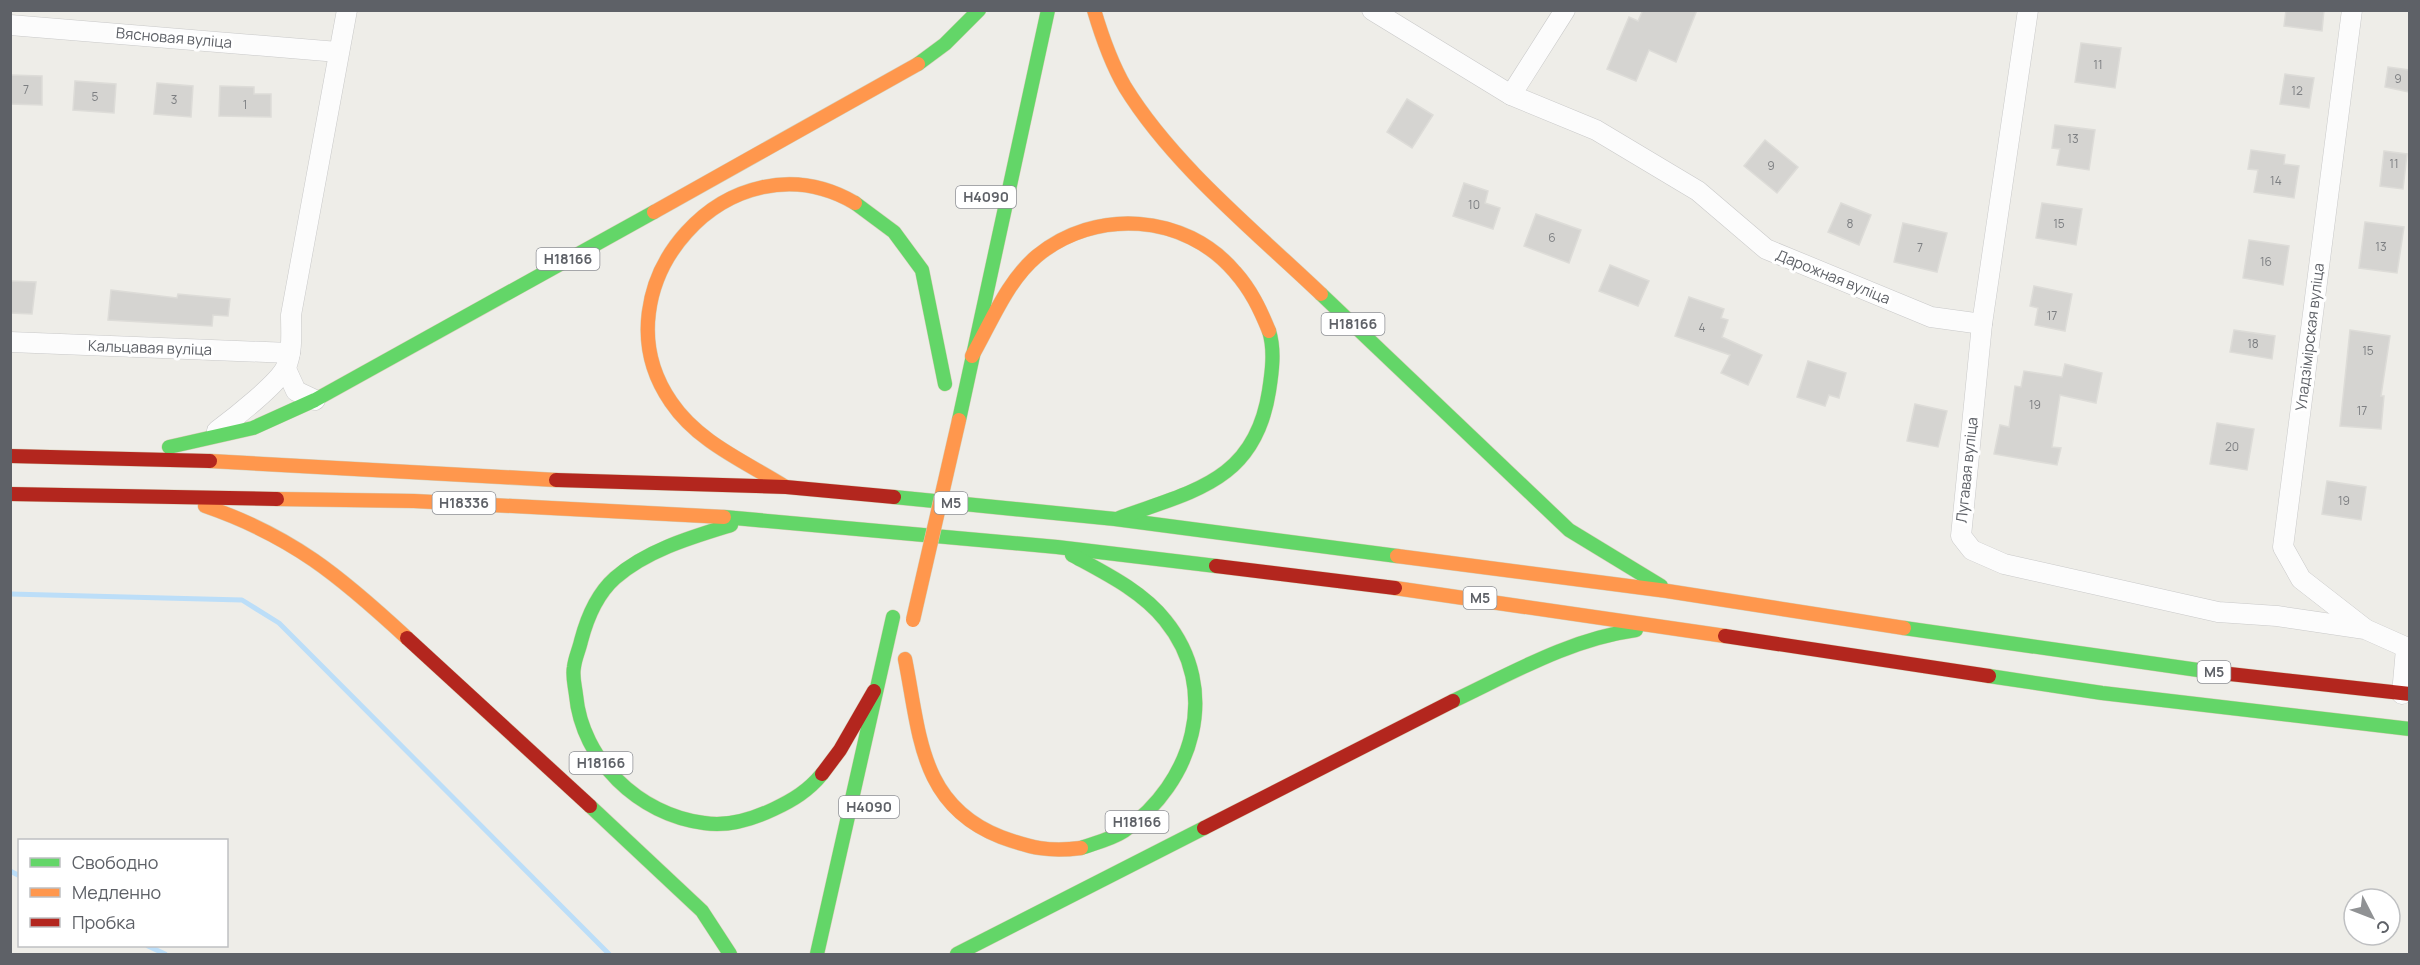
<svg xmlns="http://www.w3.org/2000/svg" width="2420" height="965" font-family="Manrope,sans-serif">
	<rect width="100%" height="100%" fill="#eeede8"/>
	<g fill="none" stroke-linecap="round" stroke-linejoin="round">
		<g stroke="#bcdef8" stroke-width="5">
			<path d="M10 594 242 600 279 623 609 954"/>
			<path d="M10 871 20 876"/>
			<path d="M148 946 165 954"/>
		</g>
	</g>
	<g fill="#d5d4d1" stroke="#dddcd8" stroke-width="1.5">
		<path d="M1643 10H1697L1676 62 1649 50 1636 81 1607 69 1629 17 1638 21Z"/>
		<path d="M2286 10H2324L2322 31 2284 26Z"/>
		<path d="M2081 43 2121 48 2115 88 2075 82Z"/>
		<path d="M2388 67 2409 70V92L2385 87Z"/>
		<path d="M2285 74 2314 78 2309 108 2280 104Z"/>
		<path d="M10 75 42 76V105L10 104Z"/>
		<path d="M75 81 116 84 114 113 73 110Z"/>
		<path d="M157 83 193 86 191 117 154 114Z"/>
		<path d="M220 86 254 87V94H271V117L219 116Z"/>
		<path d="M1407 99 1433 115 1412 148 1387 132Z"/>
		<path d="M2055 125 2095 130 2089 170 2057 165 2060 149 2052 148Z"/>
		<path d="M1765 140 1798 167 1777 193 1744 166Z"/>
		<path d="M2251 150 2285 155 2284 164 2299 166 2294 198 2254 192 2258 170 2248 169Z"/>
		<path d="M2384 151 2407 154 2403 189 2380 186Z"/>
		<path d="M1464 183 1488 191 1485 203 1500 208 1493 229 1453 216Z"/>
		<path d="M1841 203 1871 215 1859 245 1828 232Z"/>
		<path d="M2042 203 2082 209 2076 245 2036 238Z"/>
		<path d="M1536 214 1581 230 1569 263 1524 246Z"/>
		<path d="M2365 222 2404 227 2397 273 2359 268Z"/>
		<path d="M1903 223 1947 233 1937 272 1894 262Z"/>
		<path d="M2249 240 2289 246 2283 285 2243 278Z"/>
		<path d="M1610 265 1649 281 1638 306 1599 291Z"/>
		<path d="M10 281 36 282 32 314 10 313Z"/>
		<path d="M2034 286 2072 294 2065 331 2035 325 2038 308 2030 306Z"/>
		<path d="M111 290 177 298 178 294 230 299 228 316 213 315 212 326 108 320Z"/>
		<path d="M1689 297 1724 309 1721 318 1728 320 1722 337 1762 355 1748 385 1721 373 1730 355 1675 336Z"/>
		<path d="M2234 330 2275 336 2272 359 2230 352Z"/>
		<path d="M2350 330 2390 336 2381 396H2384L2381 429 2340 426Z"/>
		<path d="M1808 361 1846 373 1839 398 1829 395 1825 406 1797 397Z"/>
		<path d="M2065 364 2102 373 2096 403 2060 395 2052 447 2061 448 2057 465 1994 454 2000 425 2009 427 2015 386 2021 387 2024 371 2062 377Z"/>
		<path d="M1915 404 1947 411 1938 447 1907 441Z"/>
		<path d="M2217 423 2254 429 2247 470 2210 464Z"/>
		<path d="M2327 481 2366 487 2361 520 2322 514Z"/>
	</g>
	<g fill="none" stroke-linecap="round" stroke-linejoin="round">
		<defs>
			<g id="street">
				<path d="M1372 10 1511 95 1565 10"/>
				<path d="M2028 10 1982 324 1961 536 1972 550 2004 564 2218 612 2277 616 2365 629 2410 649"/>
				<path d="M2352 10 2283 547 2301 579 2364 628"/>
				<path d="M10 25 338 52"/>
				<path d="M1511 95 1596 130 1698 191 1766 249 1931 317 1982 324"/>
				<path d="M10 342 290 353"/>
				<path d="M286 369 296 391 315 400"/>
				<path d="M217 431C233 419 279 383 286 367 293 351 291 332 291 315L347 10"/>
				<path d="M2402 694 2406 649"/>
			</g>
			<g id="fast">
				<path d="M918 64 945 44 979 10"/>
				<path d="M855 203 894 232 922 270 945 384"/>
				<path d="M1321 294 1569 530 1661 586"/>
				<path d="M959 420 1048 10"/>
				<path d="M169 447 253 428 315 400 654 212"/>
				<path d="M894 497 1115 519 1397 556"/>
				<path d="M724 517 1057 547 1216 566"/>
				<path d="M1119 518C1192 491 1255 482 1269 391 1272 372 1275 350 1269 331"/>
				<path d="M731 525C692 537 647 550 615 578 597 594 587 618 581 641 579 650 575 658 574 667 572 676 575 686 576 695 582 760 639 815 704 823 728 827 753 819 774 809 793 800 808 791 822 774"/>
				<path d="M1072 555C1105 573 1142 591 1165 620 1222 690 1193 783 1124 831 1112 839 1095 843 1081 848"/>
				<path d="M1904 628 2212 672"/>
				<path d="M1989 676 2102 693 2410 729"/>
				<path d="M1453 701C1512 673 1570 639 1636 630"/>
				<path d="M590 806 702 911 730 954"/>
				<path d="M817 954 893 617"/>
				<path d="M957 954 1204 828"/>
			</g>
			<g id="slow">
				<path d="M1094 10C1102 37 1111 63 1125 87 1173 165 1255 231 1321 294"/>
				<path d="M654 212 918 64"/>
				<path d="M972 356C991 323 1007 281 1037 256 1095 208 1185 213 1235 272 1251 290 1260 309 1269 331"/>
				<path d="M210 461 556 480"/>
				<path d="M784 486C744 461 698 442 671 402 592 288 730 130 855 203"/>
				<path d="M277 499 414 501 724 517"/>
				<path d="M205 506C292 536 340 576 407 638"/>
				<path d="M1397 556 1667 591 1904 628"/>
				<path d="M1395 588 1725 636"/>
				<path d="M905 659C920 733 919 805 1001 837 1031 848 1049 852 1081 848"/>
			</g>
			<g id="jam">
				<path d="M10 456 210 461"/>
				<path d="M556 480 786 487 894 497"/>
				<path d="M10 494 277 499"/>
				<path d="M1216 566 1395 588"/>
				<path d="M1725 636 1989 676"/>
				<path d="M407 638 590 806"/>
				<path d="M2212 672 2410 694"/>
				<path d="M822 774 840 750 874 691"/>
				<path d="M1204 828 1453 701"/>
			</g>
		</defs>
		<use href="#street" stroke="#c9c9c9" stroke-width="21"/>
		<use href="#fast" stroke="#d6ceb6" stroke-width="15"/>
		<use href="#slow" stroke="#d6ceb6" stroke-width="15"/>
		<use href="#jam" stroke="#d6ceb6" stroke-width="15"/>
		<use href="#street" stroke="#fcfcfc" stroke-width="20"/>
		<use href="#fast" stroke="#63d668" stroke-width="14"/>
		<use href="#slow" stroke="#ff974d" stroke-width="14"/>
		<use href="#jam" stroke="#b3261e" stroke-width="14"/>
		<defs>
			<path id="slow-bridge" d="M913 620 959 420"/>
		</defs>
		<use href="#slow-bridge" stroke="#d6ceb6" stroke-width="15" stroke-linecap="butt"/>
		<use href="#slow-bridge" stroke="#ff974d" stroke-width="14"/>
	</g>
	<g text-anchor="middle" stroke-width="6" stroke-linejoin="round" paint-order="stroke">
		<g font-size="12" fill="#7d7f82">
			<text x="2098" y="69">11</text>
			<text x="2398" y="83">9</text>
			<text x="26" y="94">7</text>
			<text x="2297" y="95">12</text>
			<text x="95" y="101">5</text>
			<text x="174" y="104">3</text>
			<text x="245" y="109">1</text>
			<text x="2073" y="143">13</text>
			<text x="2394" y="168">11</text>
			<text x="1771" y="170">9</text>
			<text x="2276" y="185">14</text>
			<text x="1474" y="209">10</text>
			<text x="1850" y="228">8</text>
			<text x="2059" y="228">15</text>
			<text x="1552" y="242">6</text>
			<text x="2381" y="251">13</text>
			<text x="1920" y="252">7</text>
			<text x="2266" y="266">16</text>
			<text x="2052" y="320">17</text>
			<text x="1702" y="332">4</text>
			<text x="2253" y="348">18</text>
			<text x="2368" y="355">15</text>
			<text x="2035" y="409">19</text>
			<text x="2362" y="415">17</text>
			<text x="2232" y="451">20</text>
			<text x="2344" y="505">19</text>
		</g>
		<g fill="#fff" stroke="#8e9095" stroke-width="1.5">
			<rect x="956" y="186" width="60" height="22" rx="4.5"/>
			<rect x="536.5" y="248" width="63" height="22" rx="4.5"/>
			<rect x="1321.5" y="313" width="63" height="22" rx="4.5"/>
			<rect x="432.5" y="492" width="63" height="22" rx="4.5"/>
			<rect x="934.5" y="492" width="33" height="22" rx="4.5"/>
			<rect x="1463.5" y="587" width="33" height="22" rx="4.5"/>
			<rect x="2197.5" y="661" width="33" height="22" rx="4.5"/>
			<rect x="569.5" y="752" width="63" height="22" rx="4.5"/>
			<rect x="839" y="796" width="60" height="22" rx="4.5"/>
			<rect x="1105.5" y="811" width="63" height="22" rx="4.5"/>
		</g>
		<g font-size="14" font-weight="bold" fill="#5e6167">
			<text x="986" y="202">Н4090</text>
			<text x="568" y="264">Н18166</text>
			<text x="1353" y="329">Н18166</text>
			<text x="464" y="508">Н18336</text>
			<text x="951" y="508">М5</text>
			<text x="1480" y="603">М5</text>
			<text x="2214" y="677">М5</text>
			<text x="601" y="768">Н18166</text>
			<text x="869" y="812">Н4090</text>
			<text x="1137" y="827">Н18166</text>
		</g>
		<g font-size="15" fill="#5e6167" stroke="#fff">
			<text transform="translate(174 38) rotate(5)" y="5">Вясновая вуліца</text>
			<text transform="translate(1833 277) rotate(22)" y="5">Дарожная вуліца</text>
			<text transform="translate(2310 337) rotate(-83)" y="5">Уладзімірская вуліца</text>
			<text transform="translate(150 348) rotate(2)" y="5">Кальцавая вуліца</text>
			<text transform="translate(1967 470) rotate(-84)" y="5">Лугавая вуліца</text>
		</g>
	</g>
	<rect width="2420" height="965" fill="none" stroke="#5e6167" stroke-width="24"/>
	<rect x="18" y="839" width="210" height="108" fill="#ffffff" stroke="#bfc0c2" stroke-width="1.5"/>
	<rect x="30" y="858" width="30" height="9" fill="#63d668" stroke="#bfc0c2" stroke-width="1.5"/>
	<text x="72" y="869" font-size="18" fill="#5e6167">Свободно</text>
	<rect x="30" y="888" width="30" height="9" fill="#ff974d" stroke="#bfc0c2" stroke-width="1.5"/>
	<text x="72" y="899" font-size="18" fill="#5e6167">Медленно</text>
	<rect x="30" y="918" width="30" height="9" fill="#b3261e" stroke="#bfc0c2" stroke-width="1.5"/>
	<text x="72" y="929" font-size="18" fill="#5e6167">Пробка</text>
	<g transform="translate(2372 917) rotate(132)"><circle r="28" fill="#ffffff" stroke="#bfc0c2" stroke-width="1.5"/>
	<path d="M0-4.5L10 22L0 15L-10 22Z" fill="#909294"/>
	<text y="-9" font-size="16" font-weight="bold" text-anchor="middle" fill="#5e6167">С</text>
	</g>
</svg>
